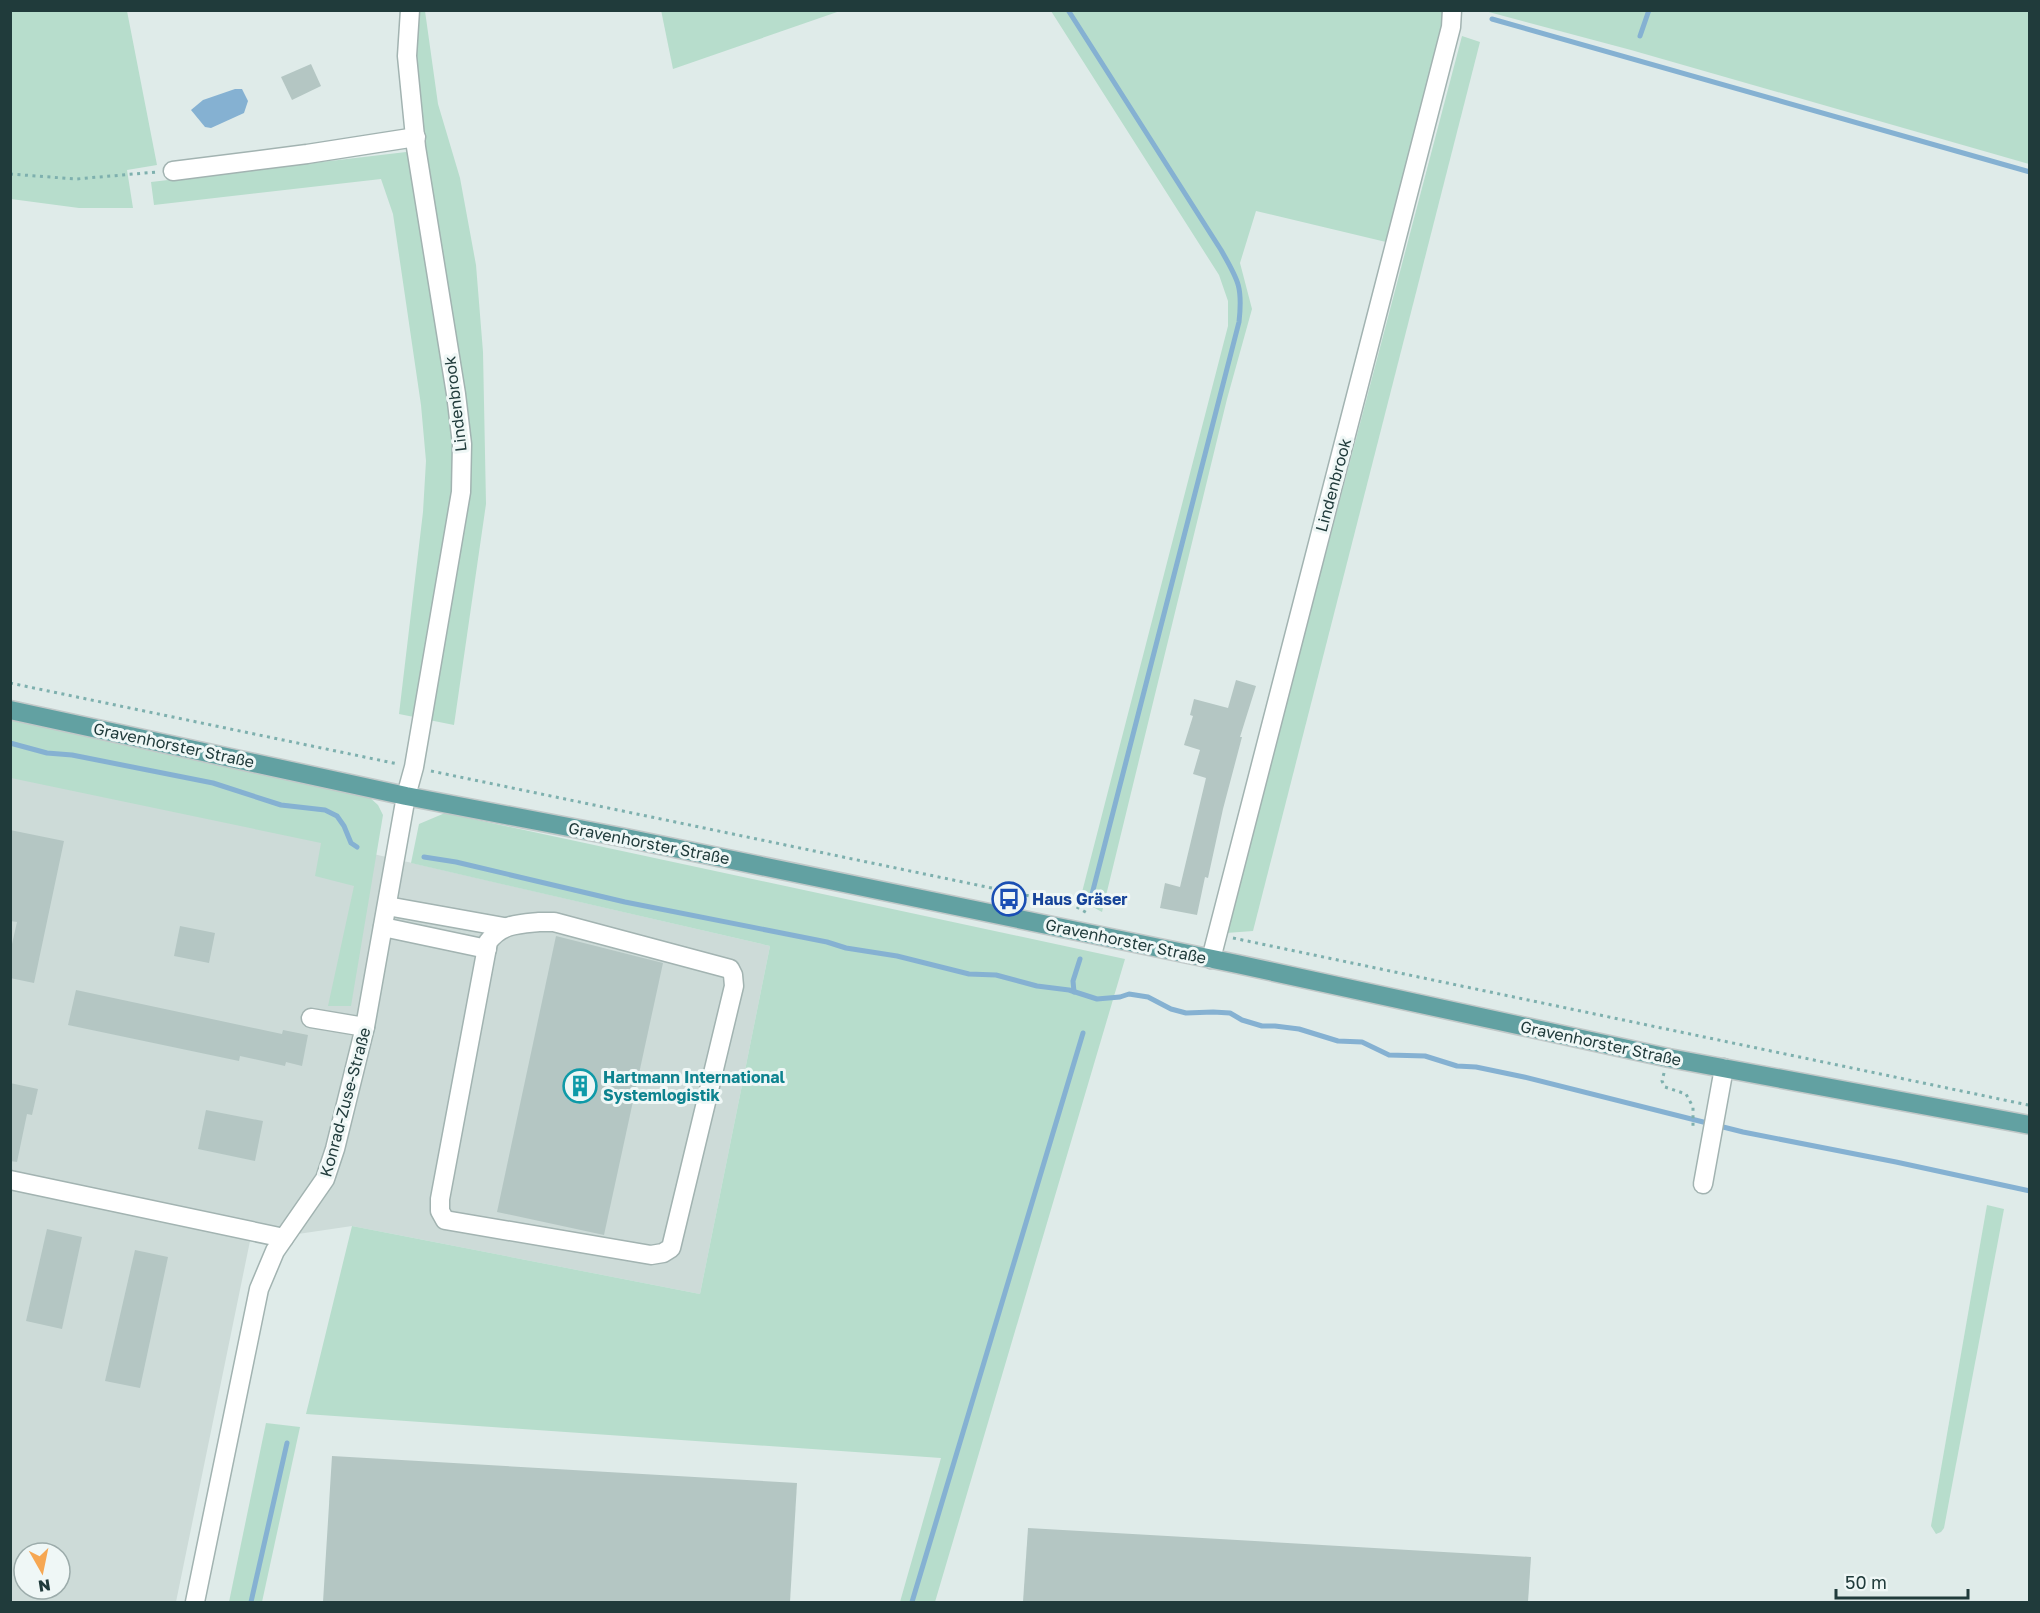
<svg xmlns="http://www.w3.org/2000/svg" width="2040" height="1613" font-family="'Golos Text',sans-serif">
	<rect width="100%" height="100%" fill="#dfebe9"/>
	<path fill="#cddbd8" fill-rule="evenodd" d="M11 770 770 946 700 1294 352 1226 250 1241 176 1602H11ZM24 1553H60V1589H24Z"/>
	<g fill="#b7ddcc">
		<path d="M12 10 127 11 157 165 127 170 133 208H79L11 199Z"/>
		<path d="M661 10H840V11L673 69Z"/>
		<path d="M1443 10V38L1386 242 1256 211 1240 263 1252 309 1227 399 1102 912 1080 900 1228 326V301L1219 275 1051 11Z"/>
		<path d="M418 11H425L438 104 460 178 476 265 483 352 486 504 454 725 399 714 423 512 426 461 421 405 393 214 381 179 154 205 151 182 423 150 414 57Z"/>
		<path d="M1485 11H2029V164L1631 50Z"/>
		<path d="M1462 36 1480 42 1253 931 1226 933Z"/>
		<path d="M11 716 368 796 378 805 383 815 351 1006H328L354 886 315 876 321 843 11 778Z"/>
		<path d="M445 813 1125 959 935 1602H900L941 1458 306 1414 352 1226 700 1294 770 946 411 863 419 824Z"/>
		<path d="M1987 1205 2004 1209 1944 1528 1941 1532 1936 1534 1931 1526Z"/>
		<path d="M266 1423 300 1427 262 1602H229Z"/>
	</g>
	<path fill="#85b1d2" d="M235 89H242L248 101 244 113 211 128 205 127 191 110 203 100Z"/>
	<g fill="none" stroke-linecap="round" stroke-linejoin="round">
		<g stroke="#85b1d2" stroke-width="5">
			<path d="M1068 10 1221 250C1238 280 1243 286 1239 322L1091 898"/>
			<path d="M1492 19 2030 172"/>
			<path d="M1640 36 1649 10"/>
			<path d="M10 743 47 753 72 755 213 783 281 805 325 810 337 816 344 826 351 843 357 847"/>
			<path d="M424 857 456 862 625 902 827 942 846 948 897 956 969 974 996 975 1037 986 1069 990 1097 999 1120 997 1129 994 1148 997 1171 1009 1186 1013 1213 1012 1230 1013 1242 1020 1262 1026H1275L1299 1029 1338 1041 1362 1042 1389 1055 1425 1056 1457 1066 1476 1067 1524 1077 1743 1132 1896 1162 2030 1191"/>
			<path d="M1074 992 1073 981 1080 959"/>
			<path d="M251 1602 287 1443"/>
			<path d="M912 1602 1083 1033"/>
		</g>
	</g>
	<g fill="#b4c6c3">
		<path d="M311 64 321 86 292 100 281 77Z"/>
		<path d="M1236 680 1256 686 1240 737H1242L1223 809 1208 878 1205 877 1197 915 1160 908 1165 883 1180 887 1206 778 1193 774 1200 750 1184 745 1193 716 1190 715 1194 699 1228 708Z"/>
		<path d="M10 830 64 841 34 983 10 978V953L17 922 10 921Z"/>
		<path d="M180 926 215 933 209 963 174 956Z"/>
		<path d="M556 936 663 963 604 1235 497 1212Z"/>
		<path d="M76 990 282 1034 283 1030 308 1035 302 1066 286 1062 285 1066 240 1056 239 1061 68 1025Z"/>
		<path d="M10 1083 38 1089 32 1115 27 1114 17 1162 10 1161Z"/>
		<path d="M206 1110 263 1121 255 1161 198 1149Z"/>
		<path d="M47 1229 82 1237 62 1329 26 1321Z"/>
		<path d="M135 1250 168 1257 140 1388 105 1381Z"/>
		<path d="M332 1456 797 1483 790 1602H323Z"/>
		<path d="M1028 1528 1531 1557 1528 1602H1023Z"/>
	</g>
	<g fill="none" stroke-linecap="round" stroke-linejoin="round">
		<defs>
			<g id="minor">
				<path d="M173 171 307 154 416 137"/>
				<path d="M387 906 504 927"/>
				<path d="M539 922H554L730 969 733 975 734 986 671 1248 663 1253 651 1255 445 1220 440 1211V1199L488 942C501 924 518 924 539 922Z"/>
				<path d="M383 927 487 949"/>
				<path d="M1211 959 1451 27 1452 10"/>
				<path d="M311 1018 365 1027"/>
				<path d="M10 1180 284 1238"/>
				<path d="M1703 1184 1724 1068"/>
				<path d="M195 1602 259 1289 275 1251 325 1179 335 1149 365 1027 406 796 414 767 461 492 462 444 456 394 416 147 407 56 410 10"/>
			</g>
			<path id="major" d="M10 710 406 796 621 837 1237 964 1669 1058 2030 1125"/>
		</defs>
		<use href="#minor" stroke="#a2b3b1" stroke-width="21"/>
		<use href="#major" stroke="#c1c8c8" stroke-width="21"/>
		<g stroke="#7eb0ae" stroke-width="3" stroke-dasharray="3 4.5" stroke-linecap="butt">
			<path d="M10 174 76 179 157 172"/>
			<path d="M10 683 398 764"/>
			<path d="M431 771 1073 905 1089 914"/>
			<path d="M1233 938 2028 1105"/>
			<path d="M1664 1073 1662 1081 1665 1087 1686 1094 1693 1107V1129"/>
		</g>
		<use href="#minor" stroke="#fff" stroke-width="18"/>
		<use href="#major" stroke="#62a1a2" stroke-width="18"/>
	</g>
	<defs>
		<symbol id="bus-ring" viewBox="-11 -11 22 22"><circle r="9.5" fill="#eff7f6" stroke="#1a4fb4" stroke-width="1.5"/><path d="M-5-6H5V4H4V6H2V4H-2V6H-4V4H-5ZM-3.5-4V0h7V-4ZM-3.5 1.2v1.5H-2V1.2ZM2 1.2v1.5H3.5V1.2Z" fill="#1a4fb4"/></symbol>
		<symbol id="building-ring" viewBox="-11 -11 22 22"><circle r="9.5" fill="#eff7f6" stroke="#0f9aa8" stroke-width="1.5"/><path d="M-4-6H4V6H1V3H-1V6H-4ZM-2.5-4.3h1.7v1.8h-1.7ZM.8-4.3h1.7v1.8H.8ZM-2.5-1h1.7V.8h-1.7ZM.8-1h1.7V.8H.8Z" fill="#0f9aa8"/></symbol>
	</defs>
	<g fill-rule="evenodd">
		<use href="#bus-ring" x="990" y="880" width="38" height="38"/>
		<use href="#building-ring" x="561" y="1067" width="38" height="38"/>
	</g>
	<g text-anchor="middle" stroke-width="6" stroke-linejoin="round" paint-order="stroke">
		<g font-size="16" fill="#203b3b" stroke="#eff7f6">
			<text transform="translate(455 404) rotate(-97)" y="6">Lindenbrook</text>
			<text transform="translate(1333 485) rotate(-75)" y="6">Lindenbrook</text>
			<text transform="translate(174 745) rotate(12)" y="6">Gravenhorster Straße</text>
			<text transform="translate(649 843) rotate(11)" y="6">Gravenhorster Straße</text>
			<text transform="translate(1126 941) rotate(12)" y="6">Gravenhorster Straße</text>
			<text transform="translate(1601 1043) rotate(12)" y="6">Gravenhorster Straße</text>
			<text transform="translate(345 1102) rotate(-75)" y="6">Konrad-Zuse-Straße</text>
		</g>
		<g font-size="16" font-weight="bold" fill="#164399" stroke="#eff7f6" text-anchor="start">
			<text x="1032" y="905">Haus Gräser</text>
		</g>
		<g font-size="16" font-weight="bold" fill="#0d838f" stroke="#eff7f6" text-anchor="start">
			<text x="603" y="1083">Hartmann International<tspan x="603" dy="18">Systemlogistik</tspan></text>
		</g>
	</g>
	<rect width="2040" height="1613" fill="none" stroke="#203b3b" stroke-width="24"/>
	<g transform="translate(42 1571) rotate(171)"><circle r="28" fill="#eff7f6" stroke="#9cacab" stroke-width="1.5"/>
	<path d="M0-4.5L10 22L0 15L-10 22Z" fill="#f6a752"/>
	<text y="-9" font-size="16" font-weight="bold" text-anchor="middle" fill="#203b3b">N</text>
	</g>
	<path d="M1836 1589v9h132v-9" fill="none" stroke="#203b3b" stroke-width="3"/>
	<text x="1845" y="1589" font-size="18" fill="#203b3b" stroke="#eff7f6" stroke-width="4.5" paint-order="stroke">50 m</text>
</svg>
